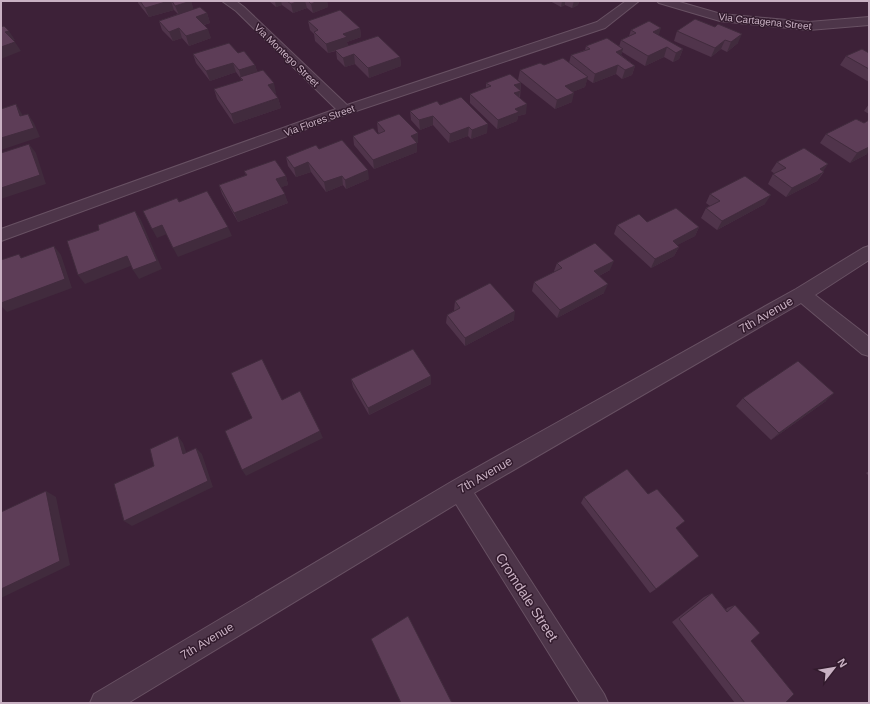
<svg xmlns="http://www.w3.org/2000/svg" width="870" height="704" font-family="Arial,sans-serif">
	<rect width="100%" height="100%" fill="#3d2138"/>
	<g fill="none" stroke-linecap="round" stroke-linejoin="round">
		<defs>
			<g id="street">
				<path d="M222 1H236L244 7 347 105 597 22 626 1H639L605 28 350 113 1 241V229L336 109 236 11Z"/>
				<path d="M657 1H676L721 14 809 22 869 17V25L809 30 720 21 659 3Z"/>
				<path d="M869 246V260L815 295 869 337V356L862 354 801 303 474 493 604 694 608 703H580L456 504 128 703H90L94 694 451 482 796 289 863 248Z"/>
			</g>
		</defs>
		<use href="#street" stroke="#685163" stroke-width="2"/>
		<use href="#street" fill="#4d3549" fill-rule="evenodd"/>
	</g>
	<g fill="#50344b">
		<path d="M138 1H191L193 9 207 13 210 23 204 25 211 38 189 46 182 38 173 41 162 30 159 21 178 14 174 10 149 17 138 3Z"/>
		<path d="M269 1H327L328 7 313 13 307 8 293 13 282 5 276 7Z"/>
		<path d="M550 1H579L578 5 572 8 565 5 561 7Z"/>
		<path d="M695 19 738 43 727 52 721 49 711 57 674 41 677 31Z"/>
		<path d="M308 21 360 28 361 37 347 42 348 46 400 57 401 66 369 78 355 64 345 67 337 59 336 51 328 53 315 41 314 34 310 30Z"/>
		<path d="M631 30 659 36 683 49 679 59 673 62 664 57 645 66 622 52 621 55 635 66 632 75 622 79 616 74 593 83 587 79 585 87 572 92V102L555 109 518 80 520 70 544 65 569 63 571 55 585 50 586 46 619 47 621 40 629 36Z"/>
		<path d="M238 53 255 65 257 71 276 93H275L278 98 281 108 234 124 217 99 214 89 242 81 241 79 236 72 210 81 196 63 193 54Z"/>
		<path d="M869 53V82L840 65 846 56Z"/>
		<path d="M486 83H521L520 98 526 114 518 116 517 121 497 129 470 103V94L486 88Z"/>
		<path d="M869 104V114L864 111Z"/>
		<path d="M440 105 487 133 471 139 468 136 449 143 433 125 420 130 411 120 410 111Z"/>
		<path d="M377 122 418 133V143H417V152L374 169 354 145 353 136 379 133 378 132Z"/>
		<path d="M826 134 867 154 850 163 820 143Z"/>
		<path d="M319 149 369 179 346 189 343 185 326 192 311 172 296 177 288 166 286 157Z"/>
		<path d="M777 162 823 171 824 172 817 181 786 197 768 184 773 174H775L771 171Z"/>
		<path d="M244 171 286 176 288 185 281 187 288 203 238 222 222 194 219 185 246 175Z"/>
		<path d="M710 194 765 204 717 230 701 218 706 208 710 206 706 203Z"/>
		<path d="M647 222 699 227 695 236 677 245 679 247 674 256 651 268 614 234 617 225Z"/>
		<path d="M557 263 610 270 599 276 604 293 557 318 532 291 534 282 555 272 554 271Z"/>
		<path d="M455 301 514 320 465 346 446 323 447 315 455 310H454Z"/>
		<path d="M351 379 431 384 369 415 353 387Z"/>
		<path d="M743 398 826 401 771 440 736 406Z"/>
		<path d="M869 471V476L866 473Z"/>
		<path d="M584 497 676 528 656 589 650 593 581 503Z"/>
		<path d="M712 593 726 610 727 608 735 605 751 641 785 703H735L672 622 704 597Z"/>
	</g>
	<g fill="#412b3d">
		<path d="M169 1H171L174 10 149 17 145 8Z"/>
		<path d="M191 1 194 10 179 15 175 6Z"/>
		<path d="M275 1H281L282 5 276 7Z"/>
		<path d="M299 1H305L307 8 293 13 291 4Z"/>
		<path d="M318 1H327L328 7 313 13 311 4Z"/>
		<path d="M562 1H565V5L561 7Z"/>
		<path d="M574 1H579L578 5 572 8Z"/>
		<path d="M207 13 210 23 199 26 196 17Z"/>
		<path d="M179 28 182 38 173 41 169 32Z"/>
		<path d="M360 28 361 37 347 42 348 46 328 53 326 44 343 34Z"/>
		<path d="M661 28 658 38 653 32Z"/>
		<path d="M208 29 211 38 189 46 186 36Z"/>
		<path d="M9 31 15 40 11 41 5 32Z"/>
		<path d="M742 34 738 43 727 52 731 42Z"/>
		<path d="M725 40 721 49 711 57 715 48Z"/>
		<path d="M15 42 21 51 1 59V47Z"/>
		<path d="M667 47 664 57 645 66 648 56Z"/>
		<path d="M623 49 620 59 616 52Z"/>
		<path d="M683 49 679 59 673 62 676 53Z"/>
		<path d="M354 54 355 64 345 67 343 58Z"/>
		<path d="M400 57 401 66 369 78 368 68Z"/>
		<path d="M233 63 236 72 210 81 206 71Z"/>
		<path d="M255 65 258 74 241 78 239 70Z"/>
		<path d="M618 65 616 74 593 83 595 74Z"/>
		<path d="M635 66 632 75 622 79 625 70Z"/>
		<path d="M588 77 585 87 563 96 565 86Z"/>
		<path d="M274 83 276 93 271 95 268 85Z"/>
		<path d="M521 83 519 100 513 102 514 85Z"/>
		<path d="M574 93 572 102 555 109 557 100Z"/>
		<path d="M278 98 281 108 234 124 231 114Z"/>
		<path d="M16 104 22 114 27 126 20 116Z"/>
		<path d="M527 104 526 114 518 116 517 121 497 129 498 120 515 109Z"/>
		<path d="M28 114 34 123 40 137 1 150V138Z"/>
		<path d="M433 116V125L420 130 419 120Z"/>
		<path d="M488 124 487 133 471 139 472 130Z"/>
		<path d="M469 127 468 136 449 143 450 134Z"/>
		<path d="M418 133V143H417V152L374 169 373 160 411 136Z"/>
		<path d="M29 144 36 153 46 184 1 199V188Z"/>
		<path d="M869 145V151L867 154 850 163 857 153Z"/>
		<path d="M308 162 311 172 296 177 294 168Z"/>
		<path d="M828 164 817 181 786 197 792 188 820 169Z"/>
		<path d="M368 170 369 179 346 189 345 180Z"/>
		<path d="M286 176 288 185 279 188 276 179Z"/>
		<path d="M342 176 343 185 326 192 324 182Z"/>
		<path d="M285 194 288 203 238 222 234 213Z"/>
		<path d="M771 195 765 204 717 230 722 221Z"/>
		<path d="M135 211 141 220 162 269 139 279 133 270Z"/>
		<path d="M162 225 167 234 157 238 152 229Z"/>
		<path d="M228 227 232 236 178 257 173 248Z"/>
		<path d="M699 227 695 236 668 250 673 241Z"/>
		<path d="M54 246 61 255 72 288 7 312 1 306V303Z"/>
		<path d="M679 247 674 256 651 268 655 259Z"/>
		<path d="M127 256 133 265 85 284 78 275Z"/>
		<path d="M614 261 610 270 591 280 594 271Z"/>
		<path d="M608 284 604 293 557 318 560 310Z"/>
		<path d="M515 311 514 320 465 346V338Z"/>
		<path d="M431 376V384L369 415 368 408Z"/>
		<path d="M834 393 826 401 771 440 779 433Z"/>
		<path d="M320 431 323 438 246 476 242 470Z"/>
		<path d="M178 436 183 443 189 460 183 454Z"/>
		<path d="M196 448 202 454 213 487 132 526 124 521Z"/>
		<path d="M46 491 56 497 70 565 1 598V589Z"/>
	</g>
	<g fill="#5d3d57" stroke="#412b3d">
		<path d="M140 1H169L145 8Z"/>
		<path d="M172 1H191L175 6Z"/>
		<path d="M287 1H299L291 4Z"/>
		<path d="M308 1H318L311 4Z"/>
		<path d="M200 7 207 13 196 17 208 29 186 36 179 28 169 32 159 21Z"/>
		<path d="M340 10 360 28 343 34 347 37 326 44 314 32 318 30 308 21Z"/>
		<path d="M695 19 715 27 718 24 742 34 731 42 725 40 715 48 677 31Z"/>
		<path d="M649 21 661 28 653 32 683 49 676 53 667 47 648 56 621 40 636 33 631 30Z"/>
		<path d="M4 26 9 31 5 32 15 42 1 47V27Z"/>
		<path d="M378 36 400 57 368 68 354 54 343 58 335 50Z"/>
		<path d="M607 38 623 49 616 52 635 66 625 70 618 65 595 74 571 55 590 49 586 46Z"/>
		<path d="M229 43 238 53 244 51 255 65 239 70 233 63 206 71 193 54Z"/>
		<path d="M862 49 869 53V69L846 56Z"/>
		<path d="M563 58 588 77 565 86 574 93 557 100 520 70 540 63 544 65Z"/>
		<path d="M263 70 274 83 268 85 278 98 231 114 214 89 243 80 240 77Z"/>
		<path d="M510 74 521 83 514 85 521 91 514 93 527 104 515 109 519 112 498 120 470 94 491 86 486 83Z"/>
		<path d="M461 97 488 124 472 130 469 127 450 134 433 116 419 120 410 111 437 101 440 105Z"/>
		<path d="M16 104 20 116 28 114 34 128 1 138V109Z"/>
		<path d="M399 114 418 133 411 136 417 143 373 160 353 136 373 128 378 134 385 131 377 122Z"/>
		<path d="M856 119 864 123 869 120V147L857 153 826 134Z"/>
		<path d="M342 140 368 170 345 180 342 176 324 182 308 162 294 168 286 157 316 145 319 149Z"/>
		<path d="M29 144 40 175 1 188V153Z"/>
		<path d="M804 148 828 164 820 169 824 172 792 188 773 174 786 168 777 162Z"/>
		<path d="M275 160 286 176 276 179 285 194 234 213 219 185 247 175 244 171Z"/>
		<path d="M745 176 771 195 722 221 706 208 720 201 710 194Z"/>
		<path d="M207 191 228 227 173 248 162 225 152 229 143 211 177 198 179 202Z"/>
		<path d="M676 208 699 227 673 241 679 247 655 259 617 225 639 214 647 222Z"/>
		<path d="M135 211 157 261 133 270 127 256 78 275 67 241 99 230 98 225Z"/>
		<path d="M595 243 614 261 594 271 608 284 560 310 534 282 562 268 557 263Z"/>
		<path d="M54 246 65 279 1 303V260L19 254 21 258Z"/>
		<path d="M490 283 515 311 465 338 447 315 460 308 455 301Z"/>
		<path d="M413 349 431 376 368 408 351 379Z"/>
		<path d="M262 359 282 400 300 391 320 431 242 470 225 431 252 418 231 373Z"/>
		<path d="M798 361 834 393 779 433 743 398Z"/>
		<path d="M178 436 183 454 196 448 208 481 124 521 114 484 154 466 150 449Z"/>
		<path d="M627 469 648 494 657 489 685 521 676 528 699 556 656 589 584 497Z"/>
		<path d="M46 491 60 561 1 589V512Z"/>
		<path d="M712 593 727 612 735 605 760 633 751 641 794 694 785 703H745L679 619Z"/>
		<path d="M408 616 452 703H401L371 639Z"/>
	</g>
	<g text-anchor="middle" stroke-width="3" stroke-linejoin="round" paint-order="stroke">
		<g font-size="10" fill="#c9b1c3" stroke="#321b2d">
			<text transform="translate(765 21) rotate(6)" y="4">Via Cartagena Street</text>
			<text transform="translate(287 55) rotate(44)" y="4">Via Montego Street</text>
			<text transform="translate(319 120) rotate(-20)" y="4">Via Flores Street</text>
		</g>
		<g font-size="12" fill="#c9b1c3" stroke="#321b2d">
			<text transform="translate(766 315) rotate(-30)" y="4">7th Avenue</text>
			<text transform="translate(485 475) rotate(-30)" y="4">7th Avenue</text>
			<text transform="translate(207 641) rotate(-31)" y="4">7th Avenue</text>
		</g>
		<g font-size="14" fill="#c9b1c3" stroke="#321b2d">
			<text transform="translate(527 597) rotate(57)" y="5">Cromdale Street</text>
		</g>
	</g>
	<rect width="870" height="704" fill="none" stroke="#c9b1c3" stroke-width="4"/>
	<g transform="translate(834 668) rotate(59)" stroke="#321b2d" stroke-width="3" paint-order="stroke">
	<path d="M0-3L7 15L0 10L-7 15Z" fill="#c9b1c3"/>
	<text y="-6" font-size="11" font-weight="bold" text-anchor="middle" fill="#c9b1c3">N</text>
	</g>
</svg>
